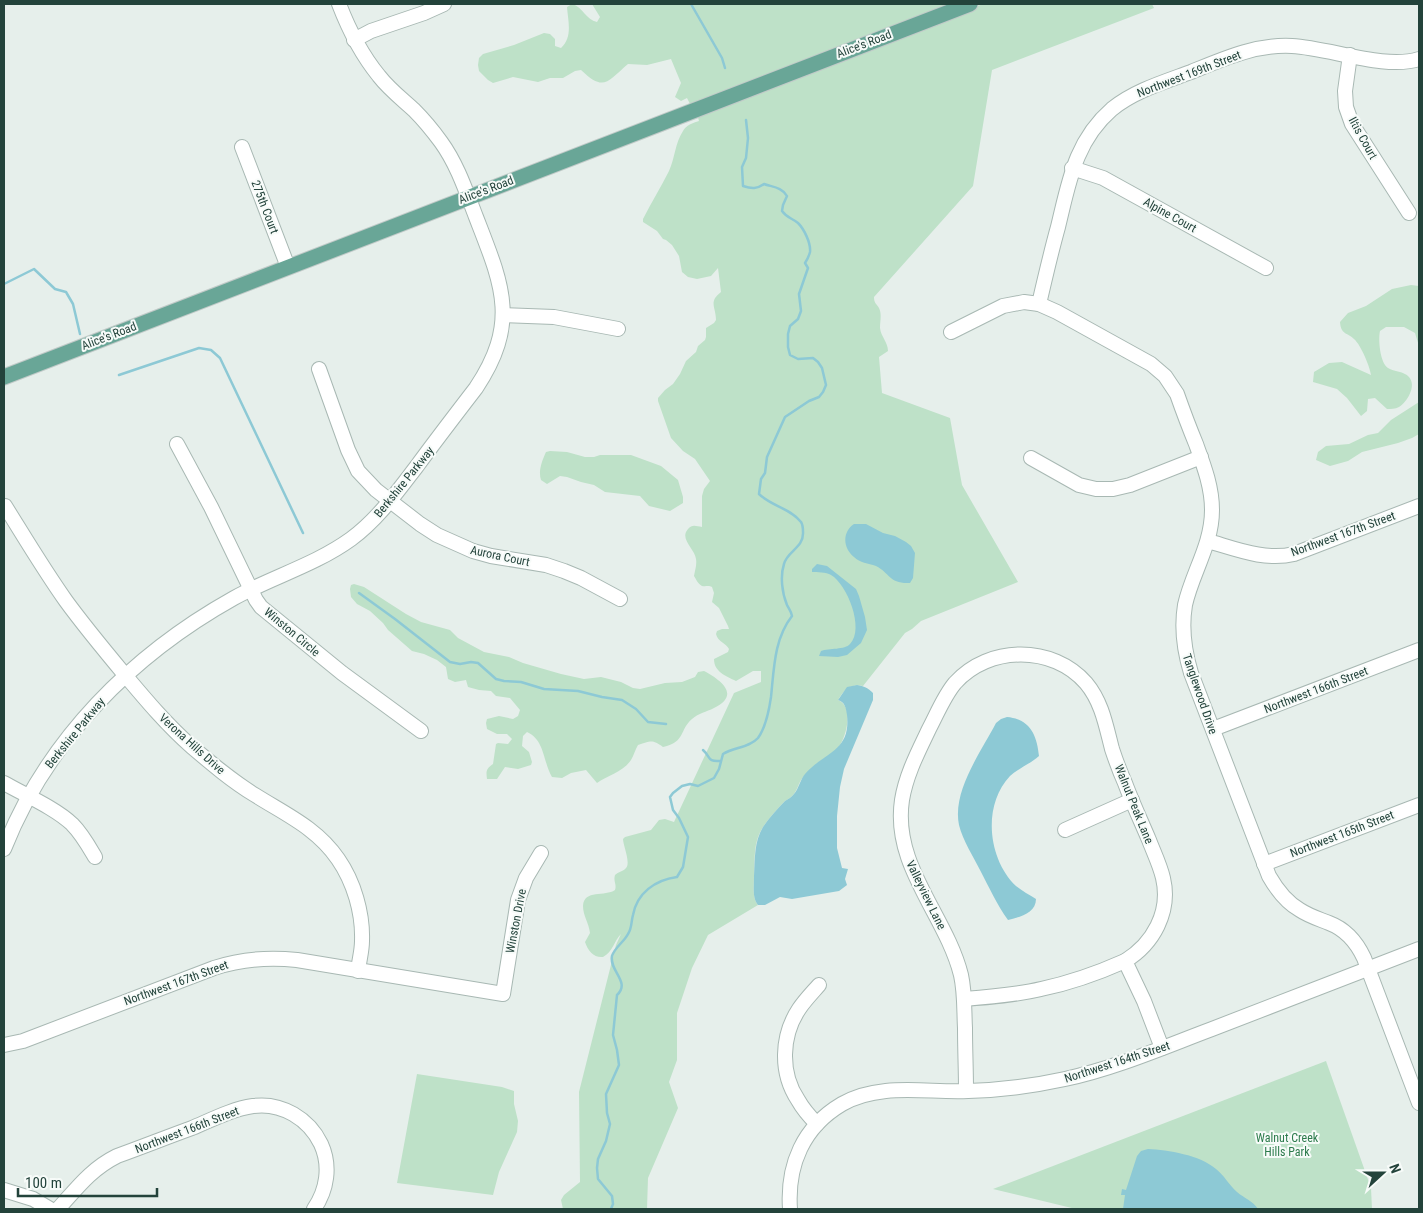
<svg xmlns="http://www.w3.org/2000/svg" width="1423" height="1213" font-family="'Roboto Condensed',sans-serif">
	<rect width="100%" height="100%" fill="#e6efeb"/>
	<g fill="#bee1c8">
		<path d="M572 4C583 7 586 20 597 22L600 17 592 4H613L615 5 622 4H956L691 106 687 98 681 101 675 97 681 83 671 59 647 65 628 64C607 82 604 92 581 70L575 71 563 78H550L538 82 513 77 493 83 488 80 479 71 478 65 479 58 483 54 514 45 544 33 550 34 555 39V46L561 48C573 37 568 21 567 7Z"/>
		<path d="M983 4H1152L1154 8 992 70 973 186 874 297C874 303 876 303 879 308 882 314 880 321 880 328 881 337 888 342 888 351L879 357 882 393 950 418 962 485 1018 582 921 621 912 629 905 633 863 686C849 684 845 689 838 700 854 706 847 736 838 748 832 756 821 759 814 766 810 770 804 775 801 780 798 785 797 790 794 794 792 797 788 799 785 801 777 809 769 818 763 827 753 842 755 859 754 876 754 886 752 898 758 905L708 935 692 968 677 1013V1060L669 1082 678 1108 648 1178 647 1209H563L561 1200 564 1195 580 1182 579 1092 616 945 621 934C614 941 613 952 603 957 594 958 588 951 585 942L590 933C589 923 583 916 583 906 584 889 605 897 615 890 617 884 613 882 615 875 618 872 624 871 626 868 631 863 623 845 623 839L625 837 651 830 659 820 665 819 674 822 734 693 761 682V671H753L736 681C726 676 714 672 714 659L728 652 729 649C726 643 718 642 716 634L717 631 722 629H729L728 626 719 608 712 602 714 593 712 587C708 585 706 587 702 586 698 584 696 579 694 576 695 570 697 565 696 559 695 549 679 539 688 529 692 524 696 526 702 527V496L704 489 710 481 695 459 683 451 671 438 658 401V398L665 390 673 384 680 374 686 361 696 352 698 346 705 340 706 337V328L714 323 716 320C716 307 708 302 721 292L718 268 711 276 697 279 688 277 682 272 679 256 672 245 666 240 663 239 657 231 643 222V219C651 203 661 187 669 171 675 158 675 143 683 131 686 125 693 123 699 121L697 114Z"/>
		<path d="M1411 285 1419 286V346L1415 333 1404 327H1386L1380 331C1378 339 1380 363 1388 368 1394 372 1404 371 1409 377 1417 386 1407 402 1399 407 1395 409 1391 409 1387 409L1375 398 1368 399 1367 411 1361 416 1347 398 1337 389 1313 382 1314 372 1329 363 1342 362 1371 375C1370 367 1361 345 1354 339 1347 332 1341 335 1340 322L1348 313 1366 306 1392 289Z"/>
		<path d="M1419 402V434L1412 438 1398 443 1362 452 1348 461 1330 466 1316 460 1318 452 1326 446 1349 444 1368 435 1378 433 1391 420Z"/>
		<path d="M550 451 567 452 585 457H594L600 455H631L661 466 678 480 683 497V503L670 511 649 506 640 496 605 492 594 485 581 482 567 477 560 476 547 484 541 480C538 471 542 461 546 452Z"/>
		<path d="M354 584 364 587 406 614 421 622 450 630 458 638 484 652 509 657 523 663 561 674 584 679 601 677 621 682 633 688 640 689 665 683 682 682 695 677 698 672 704 671C721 680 741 695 714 708 706 712 699 713 692 719 679 730 686 742 663 747 652 739 651 741 638 745 635 750 634 755 631 760 624 771 607 776 597 783L586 770 571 773 562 778 552 777C543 762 545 740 527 732L523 736 522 746 529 752 532 762 531 765 518 769 505 767 497 779H487C486 771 486 769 493 764L496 744 498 743 508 744 512 739 507 734H497L487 729 486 723 487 719 499 716 513 719 518 716 520 710 510 698 496 696 491 691 479 690 468 687 466 680 455 682 448 679 446 667 437 660 424 654 412 651 388 630 383 623 370 611 357 604 351 597 350 589 351 585Z"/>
		<path d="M1326 1061 1371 1188 1372 1209H1076L993 1189Z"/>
		<path d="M417 1074 502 1087 514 1091V1104L518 1121 517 1132 499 1172 493 1195 397 1183Z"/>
	</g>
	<g fill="#8dc9d5">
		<path d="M854 524H866L883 533 895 536 906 542 911 546 915 553 913 578 910 583C889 584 890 573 876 566 868 563 860 563 854 557 843 548 842 532 854 524Z"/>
		<path d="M817 564 827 566 856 589 859 596 865 617 867 630 861 643 847 655 838 657 819 656 821 651C829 648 845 650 850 644 865 629 847 584 831 575 826 572 817 572 812 572V569Z"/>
		<path d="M857 685C864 686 868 688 873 693V700L844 769 840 787 837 816V848L842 868 848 869 845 879 847 885 839 891 792 899 780 897 765 905H758C752 898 754 886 754 876 755 859 754 842 763 827 769 818 777 809 785 801 788 799 792 797 794 794 799 788 800 780 805 774 824 752 851 752 847 715 846 708 845 702 838 700L847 687Z"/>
		<path d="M1007 717C1030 719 1037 735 1039 756 1030 764 1019 768 1010 776 982 806 988 859 1016 886 1022 891 1030 895 1036 899 1036 913 1020 917 1008 920 997 905 989 887 980 870 973 856 963 841 959 825 952 791 981 752 996 723L1001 719Z"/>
		<path d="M1148 1149C1168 1150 1200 1155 1216 1169 1224 1175 1229 1185 1237 1192 1244 1198 1253 1201 1258 1209H1123L1125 1195H1121L1122 1189 1126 1190 1137 1156 1141 1151Z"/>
	</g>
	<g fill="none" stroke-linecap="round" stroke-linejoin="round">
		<g stroke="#8dc9d5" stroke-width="2.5">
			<path d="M691 4 722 58 725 68"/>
			<path d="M4 284 34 269 55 289 66 292 73 304 80 334"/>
			<path d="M119 375 199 348 211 350 220 358 303 533"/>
			<path d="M359 593 395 619 450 662 460 664 471 662 478 663 496 679 504 681 521 682 544 689 578 691 602 697 622 700 636 709 648 722 666 724"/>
			<path d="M703 750C711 757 707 762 720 761"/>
			<path d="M611 1209 613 1204 612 1196 598 1179 597 1168 598 1159 606 1141 610 1124 607 1113 606 1094 619 1065 617 1050 613 1035 617 995C631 982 609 971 612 956 615 947 624 942 628 934 632 928 631 922 633 915 637 893 655 880 677 877L683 867 688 837 679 818 673 810 670 797 673 793 682 786 690 784 698 786 714 778 719 769 723 754C734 747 749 748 758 738 766 727 769 711 771 697 774 669 774 639 792 616 791 611 789 609 787 605 782 593 780 576 784 564 787 551 804 548 803 532 803 528 803 525 801 522 790 508 771 506 759 494L761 479 765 473 767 457 785 417 809 401 819 397 823 392 826 385 822 368 818 362 813 358 798 359 790 355 788 347V334L790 326 798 319 801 311 799 294 808 268 805 263C807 260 809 256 810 252 811 243 804 229 798 223 792 218 787 218 782 211L783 205 787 196C782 187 772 187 764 184 757 189 752 189 743 186L742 167 746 158 748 138 746 120"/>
		</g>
		<defs>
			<g id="minor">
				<path d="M354 40 371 31 424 13 444 4"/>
				<path d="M1350 55 1345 91 1346 107 1352 124 1409 213"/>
				<path d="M242 147 288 267"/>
				<path d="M1072 168 1103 178 1266 268"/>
				<path d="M1039 304C1045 278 1051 252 1058 227 1069 182 1075 141 1112 109 1134 91 1164 82 1191 72 1223 59 1256 44 1292 46 1330 48 1385 70 1419 59"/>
				<path d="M503 315 554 317 618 329"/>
				<path d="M951 332 1003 306 1024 302 1039 304 1057 312 1151 364 1165 376 1177 394C1183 411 1189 427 1196 444 1204 466 1212 487 1212 510 1212 545 1192 573 1185 605 1181 629 1184 650 1191 673L1269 876C1277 890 1286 902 1300 910 1309 916 1319 919 1329 923 1345 929 1357 943 1364 958L1419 1103"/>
				<path d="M319 369 348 450 358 471 376 490 420 524 437 535 473 551 491 556 546 565 564 571 581 578 620 599"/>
				<path d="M177 444 211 507 256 600 261 607 342 673 421 731"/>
				<path d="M1031 458 1079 485 1096 489H1113L1130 485 1201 457"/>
				<path d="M4 506H5C25 538 44 570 66 601 85 627 105 651 125 675 146 700 167 725 192 747 212 764 232 781 255 795 285 814 317 828 338 859 354 882 363 913 362 941 362 951 359 961 358 971"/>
				<path d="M1208 541C1236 549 1265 561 1294 554L1419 506"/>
				<path d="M1213 729 1419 650"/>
				<path d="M4 783C25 795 55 808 72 824 82 834 88 845 95 857"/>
				<path d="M1065 830 1132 800"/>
				<path d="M4 849C47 740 132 655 234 598 272 577 315 565 351 539 378 519 397 492 417 466 436 440 456 414 476 388 520 322 502 284 476 217 466 191 457 164 441 142 433 131 424 120 414 110 402 99 389 89 379 76 361 54 349 30 339 4"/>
				<path d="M1264 864 1419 805"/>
				<path d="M964 999C990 997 1016 995 1041 989 1070 983 1098 973 1125 961"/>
				<path d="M4 1045 23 1041 214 968C241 959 268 957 297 960L503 994 518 900 526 878 541 853"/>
				<path d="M966 1091C966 1070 965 1049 965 1028 964 1011 965 993 961 975 946 915 892 866 902 800 906 775 918 752 929 729 937 714 944 696 955 683 989 645 1053 645 1086 683 1102 702 1106 726 1112 749 1116 761 1120 772 1125 783 1132 802 1141 821 1149 840 1154 853 1160 865 1163 878 1171 912 1153 944 1125 961L1144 1001 1162 1048"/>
				<path d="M817 1124C810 1117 803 1109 798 1100 780 1073 781 1036 799 1009 805 1000 812 993 819 985"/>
				<path d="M4 1190 33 1199 50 1209"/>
				<path d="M58 1209C77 1188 91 1169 117 1156 142 1147 167 1137 192 1128 211 1120 232 1109 253 1106 282 1102 309 1119 321 1144 331 1166 327 1190 314 1209"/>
				<path d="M790 1209C787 1165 803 1127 842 1104 880 1082 927 1093 968 1091 1001 1090 1033 1086 1065 1079 1116 1068 1164 1047 1212 1029 1281 1002 1350 976 1419 949"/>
			</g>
			<path id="major" d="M4 377 970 4"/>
		</defs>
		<use href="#minor" stroke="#a8b8b3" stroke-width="16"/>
		<use href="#major" stroke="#c1cac8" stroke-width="17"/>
		<use href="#minor" stroke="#fff" stroke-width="14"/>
		<use href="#major" stroke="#69a697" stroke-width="15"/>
	</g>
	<g text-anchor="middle" stroke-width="4" stroke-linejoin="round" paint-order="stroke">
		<g font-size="12" fill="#23433b" stroke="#f7fbf9">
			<text transform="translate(864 44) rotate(-21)" y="4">Alice's Road</text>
			<text transform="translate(1189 74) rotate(-21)" y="4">Northwest 169th Street</text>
			<text transform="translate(1363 138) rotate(61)" y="4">Iltis Court</text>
			<text transform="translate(486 190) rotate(-21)" y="4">Alice's Road</text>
			<text transform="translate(265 207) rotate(69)" y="4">275th Court</text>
			<text transform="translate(1170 215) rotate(29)" y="4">Alpine Court</text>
			<text transform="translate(109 336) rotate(-21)" y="4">Alice's Road</text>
			<text transform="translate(404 482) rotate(-51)" y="4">Berkshire Parkway</text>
			<text transform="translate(1343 534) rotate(-20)" y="4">Northwest 167th Street</text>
			<text transform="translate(500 556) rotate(12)" y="4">Aurora Court</text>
			<text transform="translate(292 632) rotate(40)" y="4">Winston Circle</text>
			<text transform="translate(1316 690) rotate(-21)" y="4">Northwest 166th Street</text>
			<text transform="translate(1200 694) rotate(71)" y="4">Tanglewood Drive</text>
			<text transform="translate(75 733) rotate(-51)" y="4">Berkshire Parkway</text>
			<text transform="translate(192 744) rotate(42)" y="4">Verona Hills Drive</text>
			<text transform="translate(1134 804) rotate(68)" y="4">Walnut Peak Lane</text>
			<text transform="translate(1342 834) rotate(-21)" y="4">Northwest 165th Street</text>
			<text transform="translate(926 895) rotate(64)" y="4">Valleyview Lane</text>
			<text transform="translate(516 921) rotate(-79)" y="4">Winston Drive</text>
			<text transform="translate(176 983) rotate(-20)" y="4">Northwest 167th Street</text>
			<text transform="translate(1117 1062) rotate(-18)" y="4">Northwest 164th Street</text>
			<text transform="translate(187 1130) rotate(-21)" y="4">Northwest 166th Street</text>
		</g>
		<g font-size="12" fill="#2c7b4c" stroke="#f7fbf9">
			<text x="1287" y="1142">Walnut Creek<tspan x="1287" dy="14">Hills Park</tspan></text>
		</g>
	</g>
	<rect width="1423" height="1213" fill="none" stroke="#23433b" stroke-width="10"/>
	<g transform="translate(1383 1173) rotate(69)" stroke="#f7fbf9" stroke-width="4" paint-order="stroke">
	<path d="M0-4L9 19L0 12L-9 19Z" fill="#23433b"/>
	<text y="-8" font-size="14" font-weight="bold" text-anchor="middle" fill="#23433b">N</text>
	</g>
	<path d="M18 1188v8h139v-8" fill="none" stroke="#23433b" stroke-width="2.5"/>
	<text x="25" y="1188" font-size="15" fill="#23433b" stroke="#f7fbf9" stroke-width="4" paint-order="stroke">100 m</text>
</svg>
